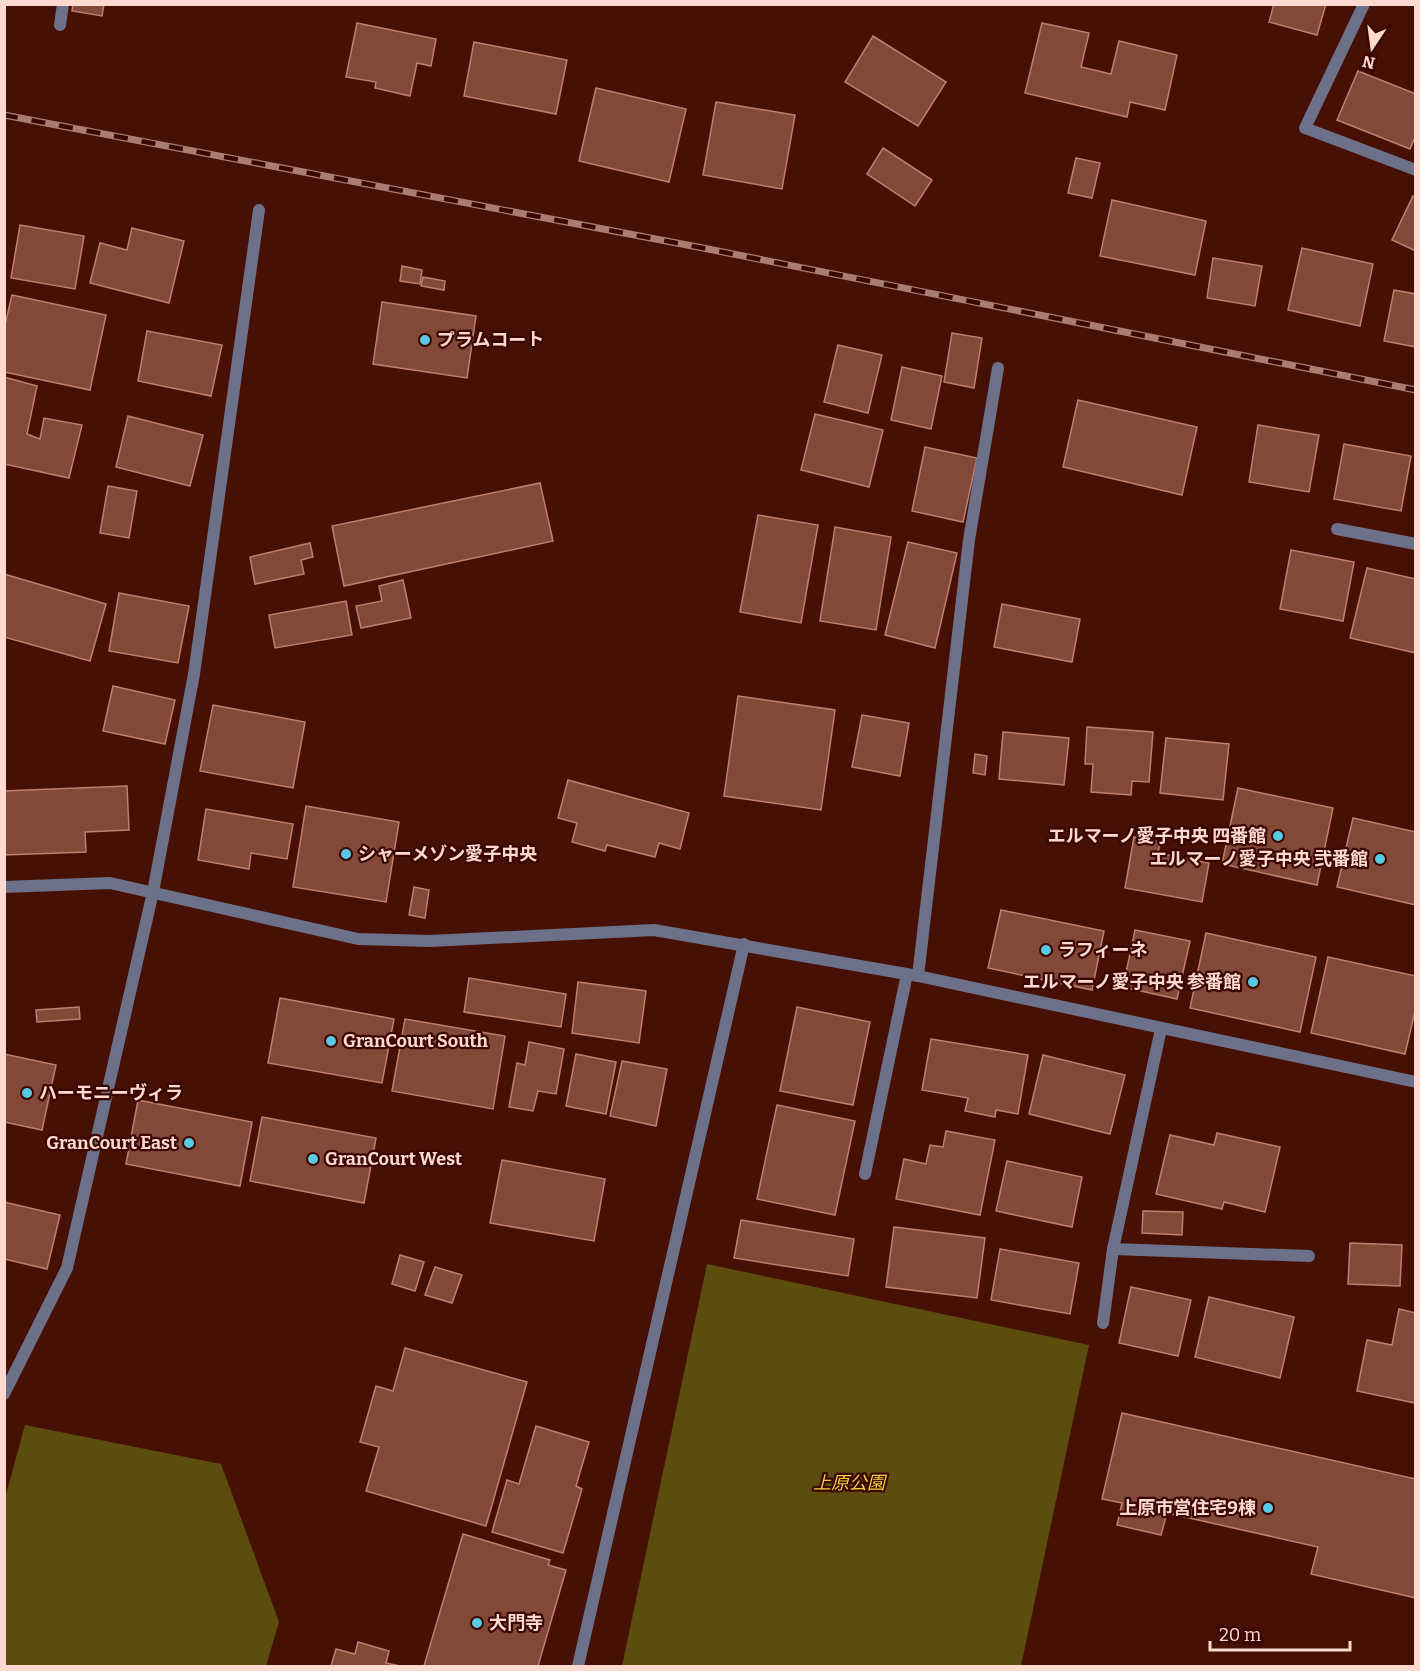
<svg xmlns="http://www.w3.org/2000/svg" width="1420" height="1671" font-family="Bitter,'Noto Sans JP',serif">
	<rect width="100%" height="100%" fill="#461104"/>
	<g fill="#5a4d0d">
		<path d="M707 1264 1089 1345 1021 1666H622Z"/>
		<path d="M25 1425 221 1464 279 1622 266 1666H5V1498Z"/>
	</g>
	<g fill="#824838" stroke="#bf7f6e" stroke-width="1.5">
		<path d="M73 4H104L102 16 72 11Z"/>
		<path d="M1274 4H1326L1317 35 1269 22Z"/>
		<path d="M357 23 436 39 431 66 417 63 410 96 375 88 376 82 346 77Z"/>
		<path d="M1042 23 1089 33 1081 67 1111 74 1119 41 1177 55 1165 110 1130 102 1127 117 1025 93Z"/>
		<path d="M873 36 946 82 918 126 845 82Z"/>
		<path d="M474 42 567 60 556 114 464 96Z"/>
		<path d="M1358 71 1416 94V135L1410 149 1337 120Z"/>
		<path d="M596 88 686 109 669 182 579 161Z"/>
		<path d="M716 102 795 115 782 189 703 175Z"/>
		<path d="M883 148 932 180 915 206 867 174Z"/>
		<path d="M1076 158 1100 163 1092 198 1068 193Z"/>
		<path d="M1413 196 1416 197V251L1392 240Z"/>
		<path d="M1112 200 1206 221 1195 275 1100 256Z"/>
		<path d="M20 225 84 236 75 289 11 278Z"/>
		<path d="M132 228 184 241 169 303 90 283 100 243 127 250Z"/>
		<path d="M1302 248 1373 264 1360 326 1288 310Z"/>
		<path d="M1213 258 1262 266 1255 306 1207 298Z"/>
		<path d="M402 266 422 270 420 284 400 281Z"/>
		<path d="M423 277 445 281 444 290 421 286Z"/>
		<path d="M1394 290 1416 294V347L1384 341Z"/>
		<path d="M12 295 106 315 90 390 4 372V329Z"/>
		<path d="M382 302 476 316 467 378 373 364Z"/>
		<path d="M147 331 222 345 211 396 138 381Z"/>
		<path d="M952 333 982 338 974 388 944 382Z"/>
		<path d="M838 345 882 355 868 413 824 402Z"/>
		<path d="M902 367 942 376 931 429 891 420Z"/>
		<path d="M4 377 37 386 27 434 40 439 44 418 82 425 69 478 4 464Z"/>
		<path d="M1078 400 1197 427 1182 495 1063 467Z"/>
		<path d="M815 414 883 430 869 487 801 470Z"/>
		<path d="M128 416 203 435 190 486 116 467Z"/>
		<path d="M1258 425 1319 435 1309 492 1249 482Z"/>
		<path d="M1344 444 1411 456 1401 511 1334 499Z"/>
		<path d="M925 447 977 458 963 522 912 511Z"/>
		<path d="M540 483 553 541 344 586 332 526Z"/>
		<path d="M108 486 137 491 129 538 100 533Z"/>
		<path d="M758 515 818 525 801 623 740 612Z"/>
		<path d="M835 527 891 537 876 630 820 621Z"/>
		<path d="M908 542 957 553 935 648 885 635Z"/>
		<path d="M310 543 313 557 301 560 304 574 255 584 250 557Z"/>
		<path d="M1291 550 1354 562 1343 621 1280 609Z"/>
		<path d="M1367 568 1416 579V653L1350 638Z"/>
		<path d="M4 574 106 604 90 661 4 637Z"/>
		<path d="M403 580 411 618 361 628 356 606 382 601 379 586Z"/>
		<path d="M119 593 189 606 178 663 109 651Z"/>
		<path d="M346 601 352 635 275 648 269 615Z"/>
		<path d="M1002 604 1080 619 1072 662 994 647Z"/>
		<path d="M113 686 175 700 165 744 103 731Z"/>
		<path d="M738 696 835 710 821 810 724 796Z"/>
		<path d="M213 705 305 722 293 788 200 771Z"/>
		<path d="M862 715 909 723 900 776 852 767Z"/>
		<path d="M1087 727 1153 732 1149 782 1132 781 1131 795 1091 792 1093 764H1085Z"/>
		<path d="M1003 732 1069 738 1064 785 999 779Z"/>
		<path d="M1166 738 1229 744 1223 800 1160 793Z"/>
		<path d="M975 754 987 756 985 775 973 773Z"/>
		<path d="M568 780 689 813 680 849 659 843 655 857 607 845 605 851 572 842 577 823 558 818Z"/>
		<path d="M127 786 129 830 85 832 86 852 4 855V791Z"/>
		<path d="M1238 788 1333 808 1317 885 1222 864Z"/>
		<path d="M306 806 399 822 386 902 293 887Z"/>
		<path d="M206 809 293 824 287 859 251 853 249 869 198 860Z"/>
		<path d="M1353 818 1416 832V905L1337 887Z"/>
		<path d="M1134 837 1160 842 1158 853 1209 863 1202 902 1125 888Z"/>
		<path d="M414 887 429 890 425 918 409 915Z"/>
		<path d="M1001 910 1104 931 1092 990 988 968Z"/>
		<path d="M1135 930 1190 941 1177 999 1123 987Z"/>
		<path d="M1206 933 1316 957 1300 1032 1190 1008Z"/>
		<path d="M1328 957 1416 976V1007L1405 1054 1311 1033Z"/>
		<path d="M469 978 566 994 561 1027 464 1012Z"/>
		<path d="M578 982 646 991 639 1043 572 1033Z"/>
		<path d="M280 998 394 1019 382 1083 268 1063Z"/>
		<path d="M79 1007 80 1019 37 1022 36 1010Z"/>
		<path d="M797 1007 870 1022 853 1105 780 1091Z"/>
		<path d="M405 1019 505 1036 493 1109 392 1091Z"/>
		<path d="M931 1039 1028 1055 1018 1114 996 1110 995 1117 965 1111 968 1098 922 1090Z"/>
		<path d="M529 1042 564 1049 556 1094 538 1091 533 1111 509 1107 517 1063 525 1065Z"/>
		<path d="M4 1054 56 1065 42 1130 4 1122Z"/>
		<path d="M576 1054 616 1062 606 1114 566 1106Z"/>
		<path d="M1043 1055 1125 1075 1110 1134 1029 1114Z"/>
		<path d="M622 1061 667 1069 656 1126 610 1116Z"/>
		<path d="M138 1100 252 1122 240 1186 126 1164Z"/>
		<path d="M777 1105 855 1121 835 1215 757 1199Z"/>
		<path d="M262 1117 376 1138 364 1203 250 1181Z"/>
		<path d="M946 1131 995 1140 980 1215 896 1199 904 1159 926 1164 930 1145 943 1147Z"/>
		<path d="M1217 1133 1280 1147 1265 1212 1224 1202 1222 1209 1156 1194 1170 1135 1214 1145Z"/>
		<path d="M502 1160 605 1179 594 1241 490 1223Z"/>
		<path d="M1007 1161 1082 1177 1072 1227 996 1211Z"/>
		<path d="M4 1202 60 1215 47 1269 4 1259Z"/>
		<path d="M1143 1211 1183 1212 1182 1235 1142 1233Z"/>
		<path d="M741 1220 854 1239 848 1276 734 1258Z"/>
		<path d="M894 1227 985 1238 977 1298 886 1287Z"/>
		<path d="M1350 1243 1402 1245 1400 1286 1348 1284Z"/>
		<path d="M1000 1249 1079 1263 1070 1314 991 1300Z"/>
		<path d="M400 1255 424 1262 415 1291 392 1284Z"/>
		<path d="M435 1267 462 1275 452 1303 425 1295Z"/>
		<path d="M1131 1287 1191 1300 1178 1356 1119 1343Z"/>
		<path d="M1209 1297 1294 1317 1280 1378 1195 1357Z"/>
		<path d="M1399 1309 1416 1313 1415 1403 1357 1391 1367 1340 1392 1345Z"/>
		<path d="M405 1348 527 1382 486 1526 366 1491 379 1447 360 1442 376 1386 393 1391Z"/>
		<path d="M1122 1413 1416 1479V1598L1311 1574 1318 1547 1167 1513 1161 1535 1117 1525 1122 1503 1102 1499Z"/>
		<path d="M536 1426 589 1442 576 1486 582 1489 563 1553 492 1532 507 1480 519 1484Z"/>
		<path d="M463 1534 550 1560 548 1565 566 1570 538 1666H424Z"/>
		<path d="M358 1642 389 1651 386 1663 400 1666H331L336 1649 355 1654Z"/>
	</g>
	<g fill="none" stroke-linecap="round" stroke-linejoin="round">
		<g stroke="#6c7189" stroke-width="12">
			<path d="M1364 4 1305 128 1416 170"/>
			<path d="M60 25 63 4"/>
			<path d="M1337 529 1416 544"/>
			<path d="M4 887 110 883 358 939 430 941 654 930 918 976 1416 1082"/>
			<path d="M918 976 969 540 998 368"/>
			<path d="M865 1174 907 974"/>
			<path d="M1113 1249 1309 1256"/>
			<path d="M1103 1323 1113 1249 1161 1029"/>
			<path d="M4 1394 67 1268 153 892 194 674 259 210"/>
			<path d="M578 1666 744 944"/>
		</g>
		<defs>
			<path id="rail" d="M4 115 703 248 1416 390"/>
		</defs>
		<use href="#rail" stroke="#a97d72" stroke-width="7"/>
		<use href="#rail" stroke="#3b0600" stroke-width="4.5" stroke-dasharray="14" stroke-linecap="butt"/>
	</g>
	<g fill="#58c9e3" stroke="#3b0600" stroke-width="2">
		<circle cx="425" cy="340" r="6"/>
		<circle cx="1278" cy="836" r="6"/>
		<circle cx="346" cy="854" r="6"/>
		<circle cx="1380" cy="859" r="6"/>
		<circle cx="1046" cy="950" r="6"/>
		<circle cx="1253" cy="982" r="6"/>
		<circle cx="331" cy="1041" r="6"/>
		<circle cx="27" cy="1093" r="6"/>
		<circle cx="189" cy="1143" r="6"/>
		<circle cx="313" cy="1159" r="6"/>
		<circle cx="1268" cy="1508" r="6"/>
		<circle cx="477" cy="1623" r="6"/>
	</g>
	<g text-anchor="middle" stroke-width="4.5" stroke-linejoin="round" paint-order="stroke">
		<g font-size="18" font-weight="bold" fill="#fdd9d0" stroke="#3b0600" text-anchor="start">
			<text x="437" y="346">プラムコート</text>
			<text x="1266" y="842" text-anchor="end">エルマーノ愛子中央 四番館</text>
			<text x="358" y="860">シャーメゾン愛子中央</text>
			<text x="1368" y="865" text-anchor="end">エルマーノ愛子中央 弐番館</text>
			<text x="1058" y="956">ラフィーネ</text>
			<text x="1241" y="988" text-anchor="end">エルマーノ愛子中央 参番館</text>
			<text x="343" y="1047">GranCourt South</text>
			<text x="39" y="1099">ハーモニーヴィラ</text>
			<text x="177" y="1149" text-anchor="end">GranCourt East</text>
			<text x="325" y="1165">GranCourt West</text>
			<text x="1256" y="1514" text-anchor="end">上原市営住宅9棟</text>
			<text x="489" y="1629">大門寺</text>
		</g>
		<g font-size="18" font-style="italic" fill="#f1d03e" stroke="#3b0600">
			<text x="849" y="1489">上原公園</text>
		</g>
	</g>
	<rect width="1420" height="1671" fill="none" stroke="#fdd9d0" stroke-width="12"/>
	<g transform="translate(1372 48) rotate(193)" stroke="#3b0600" stroke-width="4.5" paint-order="stroke">
	<path d="M0-4.5L10 22L0 15L-10 22Z" fill="#fdd9d0"/>
	<text y="-9" font-size="16" font-weight="bold" text-anchor="middle" fill="#fdd9d0">N</text>
	</g>
	<path d="M1210 1641v9h140v-9" fill="none" stroke="#fdd9d0" stroke-width="3"/>
	<text x="1219" y="1641" font-size="18" fill="#fdd9d0" stroke="#3b0600" stroke-width="4.5" paint-order="stroke">20 m</text>
</svg>
